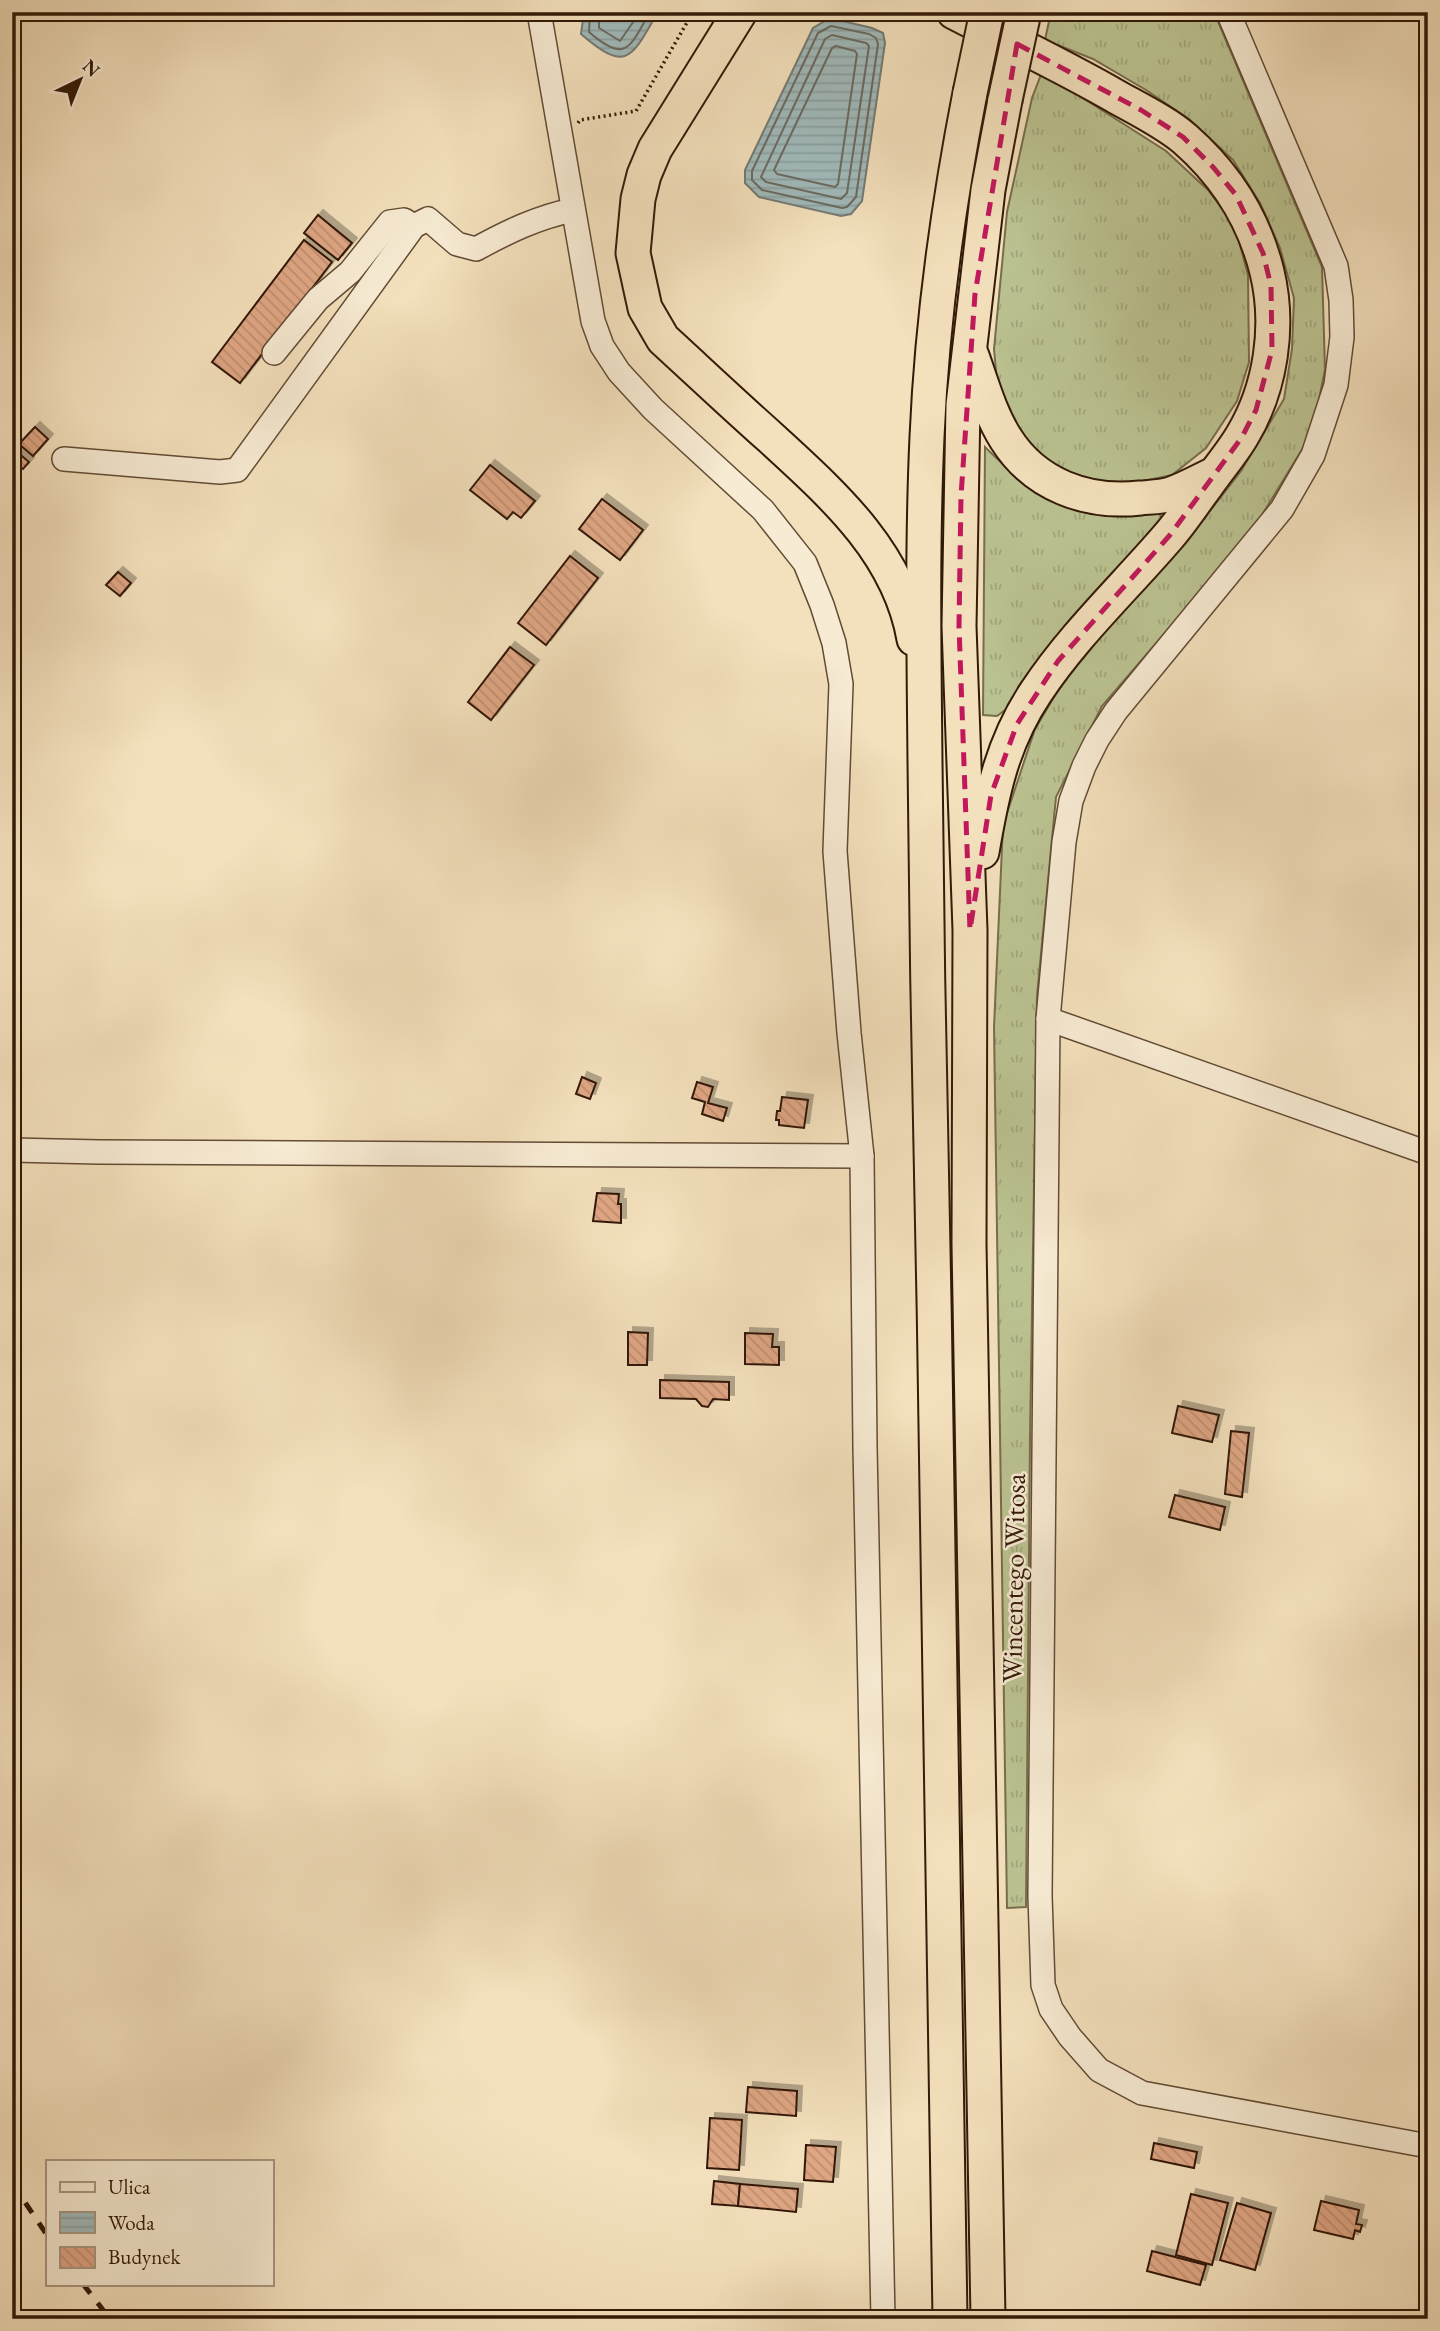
<svg xmlns="http://www.w3.org/2000/svg" width="1440" height="2331" font-family="'EB Garamond',serif">
	<defs>
		<pattern id="grass-tufts" width="24" height="20" patternUnits="userSpaceOnUse" patternTransform="scale(1.75)"><rect width="24" height="20" fill="#bbc291"/><path d="M3 7l-1-3M5 7V3M7 7l1-3M15 17l-1-3M17 17v-4M19 17l1-3" fill="none" stroke="#a1a67c"/></pattern>
		<pattern id="water-rules" width="6" height="5" patternUnits="userSpaceOnUse" patternTransform="scale(1.75)"><rect width="6" height="5" fill="#a0babb"/><path d="M0 2.5h6" fill="none" stroke="#8a9f9f"/></pattern>
		<pattern id="building-back-hatch" width="6" height="6" patternUnits="userSpaceOnUse" patternTransform="scale(1.75)"><rect width="6" height="6" fill="#dfa684"/><path d="M-1 5l2 2M0 0l6 6M5-1l2 2" fill="none" stroke="#c08e70"/></pattern>
		<filter id="shadow"><feDropShadow dx="5" dy="-5" stdDeviation="0" flood-color="#0004"/></filter>
	</defs>
	<rect width="100%" height="100%" fill="#f3e0bc"/>
	<filter id="stains"><feTurbulence type="fractalNoise" baseFrequency=".00286" numOctaves="4"/><feColorMatrix values="0 0 0 0 .2 0 0 0 0 .09 0 0 0 0 .02 0 0 0 .5 -.17"/></filter>
	<radialGradient id="worn" r=".72"><stop offset=".6" stop-color="#630" stop-opacity="0"/><stop offset="1" stop-color="#630" stop-opacity=".3"/></radialGradient>
	<g fill="url(#grass-tufts)" stroke="#776e4c" stroke-width="2">
		<path d="M1051 12H1214L1322 267 1325 370 1312 433 1251 533 1102 706 1056 797 1037 996 1030 1438 1026 1907 1007 1908 994 1027 1003 825 1035 729 1054 697 1082 655 1203 520 1241 471 1284 399 1292 349 1294 298 1280 248 1260 203 1233 160 1189 119 1146 90 1093 59 1045 40Z"/>
		<path d="M1042 72 1166 151 1208 190 1235 226 1248 275 1249 362 1237 401 1206 448 1172 475 1134 483 1103 482 1066 472 1035 452 1016 426 998 393 994 349 1007 212 1032 98Z"/>
		<path d="M985 447C1021 483 1058 512 1110 516 1126 518 1143 514 1159 512L1164 523 1008 708 997 716 983 715Z"/>
	</g>
	<g fill="url(#water-rules)" stroke="#747a73" stroke-width="2">
		<path d="M584 12H658C632 56 628 75 581 34Z"/>
		<path d="M830 18 872 28 883 33 885 43 862 201 851 214 841 216 759 197 745 183V170L813 28Z"/>
	</g>
	<g fill="none" stroke-linecap="round" stroke-linejoin="round">
		<g stroke="#6a6a61" stroke-width="2">
			<path d="M590 12 589 32C627 65 630 46 650 12"/>
			<path d="M599 12V28L620 41 640 12"/>
			<path d="M831 26 869 34 876 38 878 44 856 197 847 207 842 208 762 190 752 180V171L818 33Z"/>
			<path d="M832 35 866 43 869 46 847 193 841 199 766 182 761 177 825 39Z"/>
			<path d="M836 46 855 51 857 54 838 184 835 187 777 174 774 170 832 48Z"/>
		</g>
	</g>
	<g fill="url(#building-back-hatch)" stroke="#331907" stroke-width="2" filter="url(#shadow)">
		<path d="M318 215 352 243 338 260 304 233Z"/>
		<path d="M304 240 332 262 240 383 212 362Z"/>
		<path d="M35 427 48 439 33 456 19 444Z"/>
		<path d="M16 451 29 462 23 469 12 461V456Z"/>
		<path d="M490 465 535 501 521 518 513 512 507 519 470 490Z"/>
		<path d="M602 499 643 530 620 560 579 529Z"/>
		<path d="M570 556 598 578 546 645 518 623Z"/>
		<path d="M118 572 131 583 120 596 106 585Z"/>
		<path d="M510 647 534 665 491 720 468 702Z"/>
		<path d="M582 1077 596 1083 590 1099 576 1094Z"/>
		<path d="M697 1082 713 1087 708 1103 727 1108 723 1121 702 1114 705 1102 692 1098Z"/>
		<path d="M782 1097 808 1100 804 1128 779 1125V1120H776L777 1111H780Z"/>
		<path d="M597 1193 619 1194 618 1204H621V1223L593 1221Z"/>
		<path d="M628 1332 648 1333 647 1365H628Z"/>
		<path d="M745 1333 773 1334 772 1347H779V1365L745 1364Z"/>
		<path d="M660 1380 729 1382V1400L713 1399 708 1407 702 1406 696 1399 660 1398Z"/>
		<path d="M1178 1406 1219 1415 1212 1442 1172 1433Z"/>
		<path d="M1231 1431 1249 1433 1242 1497 1225 1494Z"/>
		<path d="M1175 1495 1225 1507 1220 1530 1169 1517Z"/>
		<path d="M748 2087 797 2091 796 2116 746 2112Z"/>
		<path d="M710 2118 742 2120 739 2170 707 2168Z"/>
		<path d="M1154 2143 1197 2152 1194 2168 1151 2159Z"/>
		<path d="M806 2145 836 2147 833 2182 804 2180Z"/>
		<path d="M714 2181 740 2184 738 2206 712 2204Z"/>
		<path d="M740 2184 798 2189 796 2212 738 2206Z"/>
		<path d="M1191 2194 1228 2203 1212 2265 1176 2255Z"/>
		<path d="M1321 2201 1359 2210 1356 2224 1362 2225 1360 2232 1355 2230 1353 2239 1314 2230Z"/>
		<path d="M1237 2203 1271 2213 1255 2270 1220 2260Z"/>
		<path d="M1152 2251 1206 2265 1200 2285 1147 2271Z"/>
	</g>
	<g fill="none" stroke-linecap="round" stroke-linejoin="round">
		<defs>
			<g id="minor">
				<path d="M539 12 593 321 602 346 619 372 653 409 763 510 805 563 822 605 834 643 841 684 835 851 849 1033 862 1156 865 1447 883 2319"/>
				<path d="M1228 12 1336 266 1341 300 1342 337 1336 385 1313 455 1282 509 1116 711 1097 740 1084 766 1071 801 1064 842 1048 1019 1040 1896 1043 1985 1051 2009 1070 2037 1099 2070 1142 2093 1428 2146"/>
				<path d="M274 353 318 299 350 272 390 222 404 220 414 226"/>
				<path d="M64 459 220 472 237 470 414 226 428 219 457 244 476 249C507 232 538 217 573 210"/>
				<path d="M1048 1019 1428 1153"/>
				<path d="M12 1150 99 1152 862 1156"/>
			</g>
			<g id="highway">
				<path d="M740 12 655 149 644 175 638 199 633 253 645 308 663 339C699 372 734 405 770 437 832 494 899 552 914 639"/>
				<path d="M954 12C1008 40 1063 66 1115 96 1138 109 1165 122 1185 139 1226 175 1254 219 1267 272 1280 326 1271 388 1242 436 1232 453 1218 469 1207 485 1194 502 1182 521 1167 538 1123 589 1073 636 1036 692 1002 743 992 793 982 852"/>
				<path d="M972 356C982 384 990 414 1006 439 1035 485 1087 504 1140 498 1150 497 1162 497 1171 494 1185 489 1198 482 1210 476"/>
				<path d="M950 2319C941 1945 940 1572 932 1199 929 1053 926 908 925 762 924 654 922 545 927 437 932 321 948 206 970 93"/>
				<path d="M988 2319 969 1244 970 930 959 626 963 405 988 190 1005 100"/>
			</g>
		</defs>
		<use href="#minor" stroke="#634b34" stroke-width="26"/>
		<use href="#highway" stroke="#331907" stroke-width="37"/>
		<path stroke="#331907" stroke-width="3.5" stroke-dasharray="2 3.5" stroke-linecap="butt" d="M578 123 580 120 636 111 693 12"/>
		<use href="#minor" stroke="#f7ebd3" stroke-width="23"/>
		<use href="#highway" stroke="#f3e0bc" stroke-width="33"/>
		<g stroke="#331907" stroke-width="5" stroke-dasharray="12 12" stroke-linecap="butt">
			<path d="M12 2183 47 2235"/>
			<path d="M83 2284 110 2319"/>
		</g>
		<defs>
			<g id="highway-bridge">
				<path d="M970 93 987 12"/>
				<path d="M1005 100 1024 12"/>
			</g>
		</defs>
		<use href="#highway-bridge" stroke="#331907" stroke-width="37" stroke-linecap="butt"/>
		<use href="#highway-bridge" stroke="#f3e0bc" stroke-width="33"/>
	</g>
	<path fill="none" stroke="#c2185b" stroke-width="5" stroke-dasharray="14 9" stroke-linejoin="round" d="M1017 44 1141 110 1183 137 1213 167 1236 195 1263 253 1271 286 1272 350 1256 410 1242 437 1170 535 1058 661 1017 724 991 795 970 930 959 626 961 496 975 294Z"/>
	<g text-anchor="middle" stroke-width="5" stroke-linejoin="round" paint-order="stroke">
		<g font-size="28" fill="#331907" stroke="#f7ebd3">
			<text transform="translate(1013 1578) rotate(-89)" y="10">Wincentego Witosa</text>
		</g>
	</g>
	<rect width="1440" height="2331" fill="none" stroke="#f3e0bc" stroke-width="42"/>
	<rect x="14" y="14" width="1412" height="2303" fill="none" stroke="#331907" stroke-width="3.5"/>
	<rect x="21" y="21" width="1398" height="2289" fill="none" stroke="#331907" stroke-width="2"/>
	<rect x="46" y="2160" width="228" height="126" fill="#f7ebd3" stroke="#a99781" stroke-width="2"/>
	<rect x="60" y="2182" width="35" height="10" fill="#f7ebd3" stroke="#a99781" stroke-width="2"/>
	<text x="108" y="2194" font-size="21" fill="#331907">Ulica</text>
	<rect x="60" y="2212" width="35" height="21" fill="url(#water-rules)" stroke="#a99781" stroke-width="2"/>
	<text x="108" y="2230" font-size="21" fill="#331907">Woda</text>
	<rect x="60" y="2247" width="35" height="21" fill="url(#building-back-hatch)" stroke="#a99781" stroke-width="2"/>
	<text x="108" y="2264" font-size="21" fill="#331907">Budynek</text>
	<g transform="translate(80 80) rotate(43)" stroke="#f7ebd3" stroke-width="5" paint-order="stroke">
	<path d="M0-5L12 26L0 18L-12 26Z" fill="#331907"/>
	<text y="-10" font-size="19" font-weight="bold" text-anchor="middle" fill="#331907">N</text>
	</g>
	<rect width="100%" height="100%" filter="url(#stains)"/>
	<rect width="100%" height="100%" fill="url(#worn)"/>
</svg>
